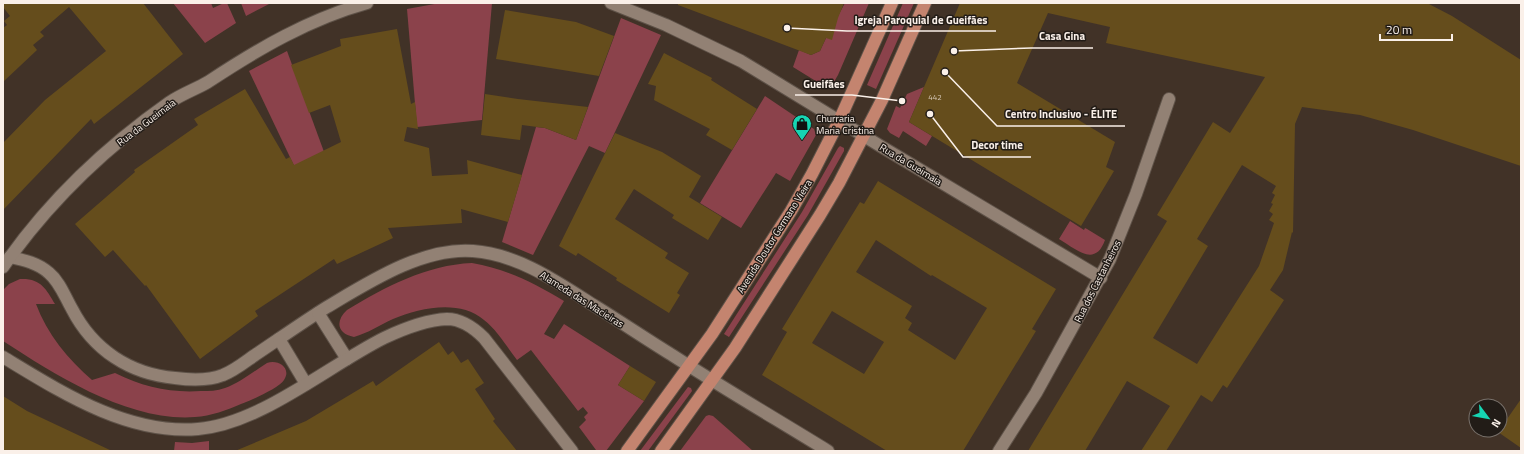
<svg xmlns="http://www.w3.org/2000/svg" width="1524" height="454" font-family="'Titillium Web',sans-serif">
	<rect width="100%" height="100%" fill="#413227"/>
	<g fill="#8b424b">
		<path d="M173 3H211L213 8 224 3H227L236 23 205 43Z"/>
		<path d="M241 3H271L246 16Z"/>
		<path d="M440 3H492L482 120 417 127 407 9Z"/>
		<path d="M845 3H869L838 75 831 87 827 88 793 67 799 50 811 55 820 51 826 38Z"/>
		<path d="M903 3H914L876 89 867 85Z"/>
		<path d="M621 18 661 35 605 153 589 146 533 255 502 242 536 127 545 128 576 140Z"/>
		<path d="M287 51 327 160 298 174 249 71Z"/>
		<path d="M924 87 909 122 932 136 926 146 903 131 899 138 890 133 887 129 896 106 900 108 907 94Z"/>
		<path d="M765 96 814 129 816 135 790 181 776 173 741 228 700 203Z"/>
		<path d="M840 146 844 148V151L808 215 729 337 724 334 802 212 838 148Z"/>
		<path d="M1070 221 1084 230 1085 228 1087 229 1105 240C1095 268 1076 249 1059 239Z"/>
		<path d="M472 263C507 269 534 283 564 301L544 334 554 339 564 324 630 366 618 385 644 401 606 451 596 450 579 427 586 420 584 417 588 413 583 407 578 411 531 350 517 360C507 347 497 330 484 320 459 299 420 308 393 319 380 325 368 333 354 337 337 334 335 321 347 310 385 287 426 265 472 263Z"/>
		<path d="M20 279C41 278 46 289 55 304H36C47 334 68 359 92 380L115 373C143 387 170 393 201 391 209 391 217 391 225 388 240 383 254 371 267 363 278 359 292 368 284 380 279 388 250 401 241 404 227 410 211 416 195 417 129 422 57 376 3 341V290L9 284Z"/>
		<path d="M688 387 691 388 692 391 648 451H640Z"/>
		<path d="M709 415 713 416 753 451H680L706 416Z"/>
		<path d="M209 441V451H174L175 442 192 443Z"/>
	</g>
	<g fill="#654d1c" fill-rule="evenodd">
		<path d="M3 3H143L183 54 94 124 91 119 3 210V143L45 100 106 51 69 7 40 32 44 36 33 45 37 50 3 82V28L7 25 4 21 10 16 3 7Z"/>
		<path d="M678 3H844L838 18 832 40 826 38 820 51 811 55 678 5Z"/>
		<path d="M960 3H1427L1452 16 1521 60V166L1413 130 1360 115 1302 107 1295 124 1293 233 1292 232 1283 270 1270 290 1284 300 1227 388 1223 385 1212 402 1201 395 1166 451H1141L1170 406 1127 381 1085 451H1028L1167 221 1157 215 1213 122 1230 133 1265 77 1106 43 1110 27 1048 13 1017 83 1115 142 1106 167 1114 171 1081 226 909 122ZM1242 165 1276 186 1272 193 1275 195 1271 203 1273 204 1269 211 1273 214 1269 220 1274 223 1259 266 1197 364 1153 338 1208 246 1197 239Z"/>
		<path d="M505 10 576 22 614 36 599 76 496 59Z"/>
		<path d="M397 29 411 104 415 102 418 129 407 127 404 141 429 148 432 176 468 174 467 160 522 175 508 222 461 209 462 223 388 228 393 238 337 264 334 259 255 311 258 316 200 359 146 285 145 286 113 250 105 257 75 224 135 172 134 170 198 125 194 119 245 89 286 159 290 157 294 165 341 142 330 105 309 113 291 65 341 46 340 39Z"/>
		<path d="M664 53 712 78 711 80 757 109 732 150 706 135 710 129 654 100 656 86 648 84Z"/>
		<path d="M485 94 518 99 588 107 576 140 545 128 522 125 520 140 481 135Z"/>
		<path d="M615 133 662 152 701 176 689 197 722 217 708 240 672 218 674 215 634 189 615 219 668 253 665 258 689 273 677 293 680 295 669 313 616 280 617 278 578 253 576 256 559 246Z"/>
		<path d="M878 181 1056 289 1032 329 1036 331 963 451H887L762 375 787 332 782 329 860 202 864 204ZM876 240 931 276 932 275 987 308 955 360 908 330 912 323 905 318 912 306 856 272ZM832 311 884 342 864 374 812 343Z"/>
		<path d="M439 342 448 355 453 351 461 363 468 359 484 383 475 389 495 419 493 421 517 451H235L306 421 373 381 376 386Z"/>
		<path d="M630 366 656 382 644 401 618 385Z"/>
		<path d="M3 396 27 411 112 451H3Z"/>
		<path d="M1521 399V448L1498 432Z"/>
	</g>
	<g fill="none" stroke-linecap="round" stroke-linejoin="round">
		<defs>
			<g id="minor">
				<path d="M611 3 666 25 741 61 882 147 1101 278"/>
				<path d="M10 257C24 260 38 263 49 273 60 282 65 297 72 309 93 350 130 374 175 378 190 380 208 381 223 375 234 371 245 362 255 355 279 339 303 322 327 307 369 282 423 247 473 251 518 254 559 283 595 306 621 322 646 339 672 355 723 388 776 419 828 451"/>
				<path d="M3 267C48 202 106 147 170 102 182 94 196 89 208 82 258 49 309 19 367 3"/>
				<path d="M318 313 347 359"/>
				<path d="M279 339 306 384"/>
				<path d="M3 357C61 392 127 435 198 429 260 424 328 366 384 338 403 329 425 320 447 319 462 319 474 328 484 338L572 451"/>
				<path d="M999 451 1036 393 1110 259 1136 194 1169 99"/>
			</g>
			<g id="major">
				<path d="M627 451 712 334 791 211 812 174 839 121 892 3"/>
				<path d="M661 451 735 348 820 215 839 183 882 100 925 3"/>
			</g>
		</defs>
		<use href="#minor" stroke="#5e5248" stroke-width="14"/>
		<use href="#major" stroke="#5e5248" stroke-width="14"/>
		<use href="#minor" stroke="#928174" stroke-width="12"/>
		<use href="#major" stroke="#c4846f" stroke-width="12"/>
	</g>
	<defs>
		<symbol id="shop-pin" viewBox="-11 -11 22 30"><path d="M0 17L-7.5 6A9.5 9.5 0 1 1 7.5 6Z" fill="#16d5b3" stroke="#221c17"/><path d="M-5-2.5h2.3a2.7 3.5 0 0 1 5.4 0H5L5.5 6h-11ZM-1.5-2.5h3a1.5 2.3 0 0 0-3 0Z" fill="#111"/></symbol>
	</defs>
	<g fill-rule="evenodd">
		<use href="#shop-pin" x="791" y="113" width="22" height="30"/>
	</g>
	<g text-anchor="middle" stroke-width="3" stroke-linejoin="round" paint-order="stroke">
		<g font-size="8" fill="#d5c7b6">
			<text x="935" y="100">442</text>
		</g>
		<g font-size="10" fill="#faf0e9" stroke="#221c17" text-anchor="start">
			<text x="816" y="122">Churraria<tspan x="816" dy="12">Maria Cristina</tspan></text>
		</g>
		<g font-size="10" fill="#faf0e9" stroke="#221c17">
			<text transform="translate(146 122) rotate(-37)" y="4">Rua da Gueimaia</text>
			<text transform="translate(911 164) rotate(31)" y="4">Rua da Gueimaia</text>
			<text transform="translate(774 236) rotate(-58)" y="4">Avenida Doutor Germano Vieira</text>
			<text transform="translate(1097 281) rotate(-63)" y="4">Rua dos Castanheiros</text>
			<text transform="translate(582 299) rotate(32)" y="4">Alameda das Macieiras</text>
		</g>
	</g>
	<path fill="none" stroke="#faf0e9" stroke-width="1.5" d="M787 28L847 31H996M954 51L1031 48H1093M902 101L852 95H795M945 72L997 126H1125M930 114L963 157H1031"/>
	<g fill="#faf0e9" stroke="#221c17" stroke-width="1.5">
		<circle cx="787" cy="28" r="4"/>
		<circle cx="954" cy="51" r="4"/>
		<circle cx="902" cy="101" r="4"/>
		<circle cx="945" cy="72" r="4"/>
		<circle cx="930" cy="114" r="4"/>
	</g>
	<g font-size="11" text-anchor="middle" font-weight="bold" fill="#faf0e9" stroke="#221c17" stroke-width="3" stroke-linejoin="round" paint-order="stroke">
		<text x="921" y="24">Igreja Paroquial de Gueifães</text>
		<text x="1062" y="40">Casa Gina</text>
		<text x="824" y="88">Gueifães</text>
		<text x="1061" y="118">Centro Inclusivo - ÉLITE</text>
		<text x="997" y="149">Decor time</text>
	</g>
	<rect width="1524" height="454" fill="none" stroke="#faf0e9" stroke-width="8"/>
	<g transform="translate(1488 418) rotate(122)"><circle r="19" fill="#221c17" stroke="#78716b"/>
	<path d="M0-3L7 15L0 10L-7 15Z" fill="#16d5b3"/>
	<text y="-6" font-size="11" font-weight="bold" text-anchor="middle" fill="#faf0e9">N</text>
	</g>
	<path d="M1380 34v6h72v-6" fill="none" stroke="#faf0e9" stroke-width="2"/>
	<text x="1386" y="34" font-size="12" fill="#faf0e9" stroke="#221c17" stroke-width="3" paint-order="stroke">20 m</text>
</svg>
